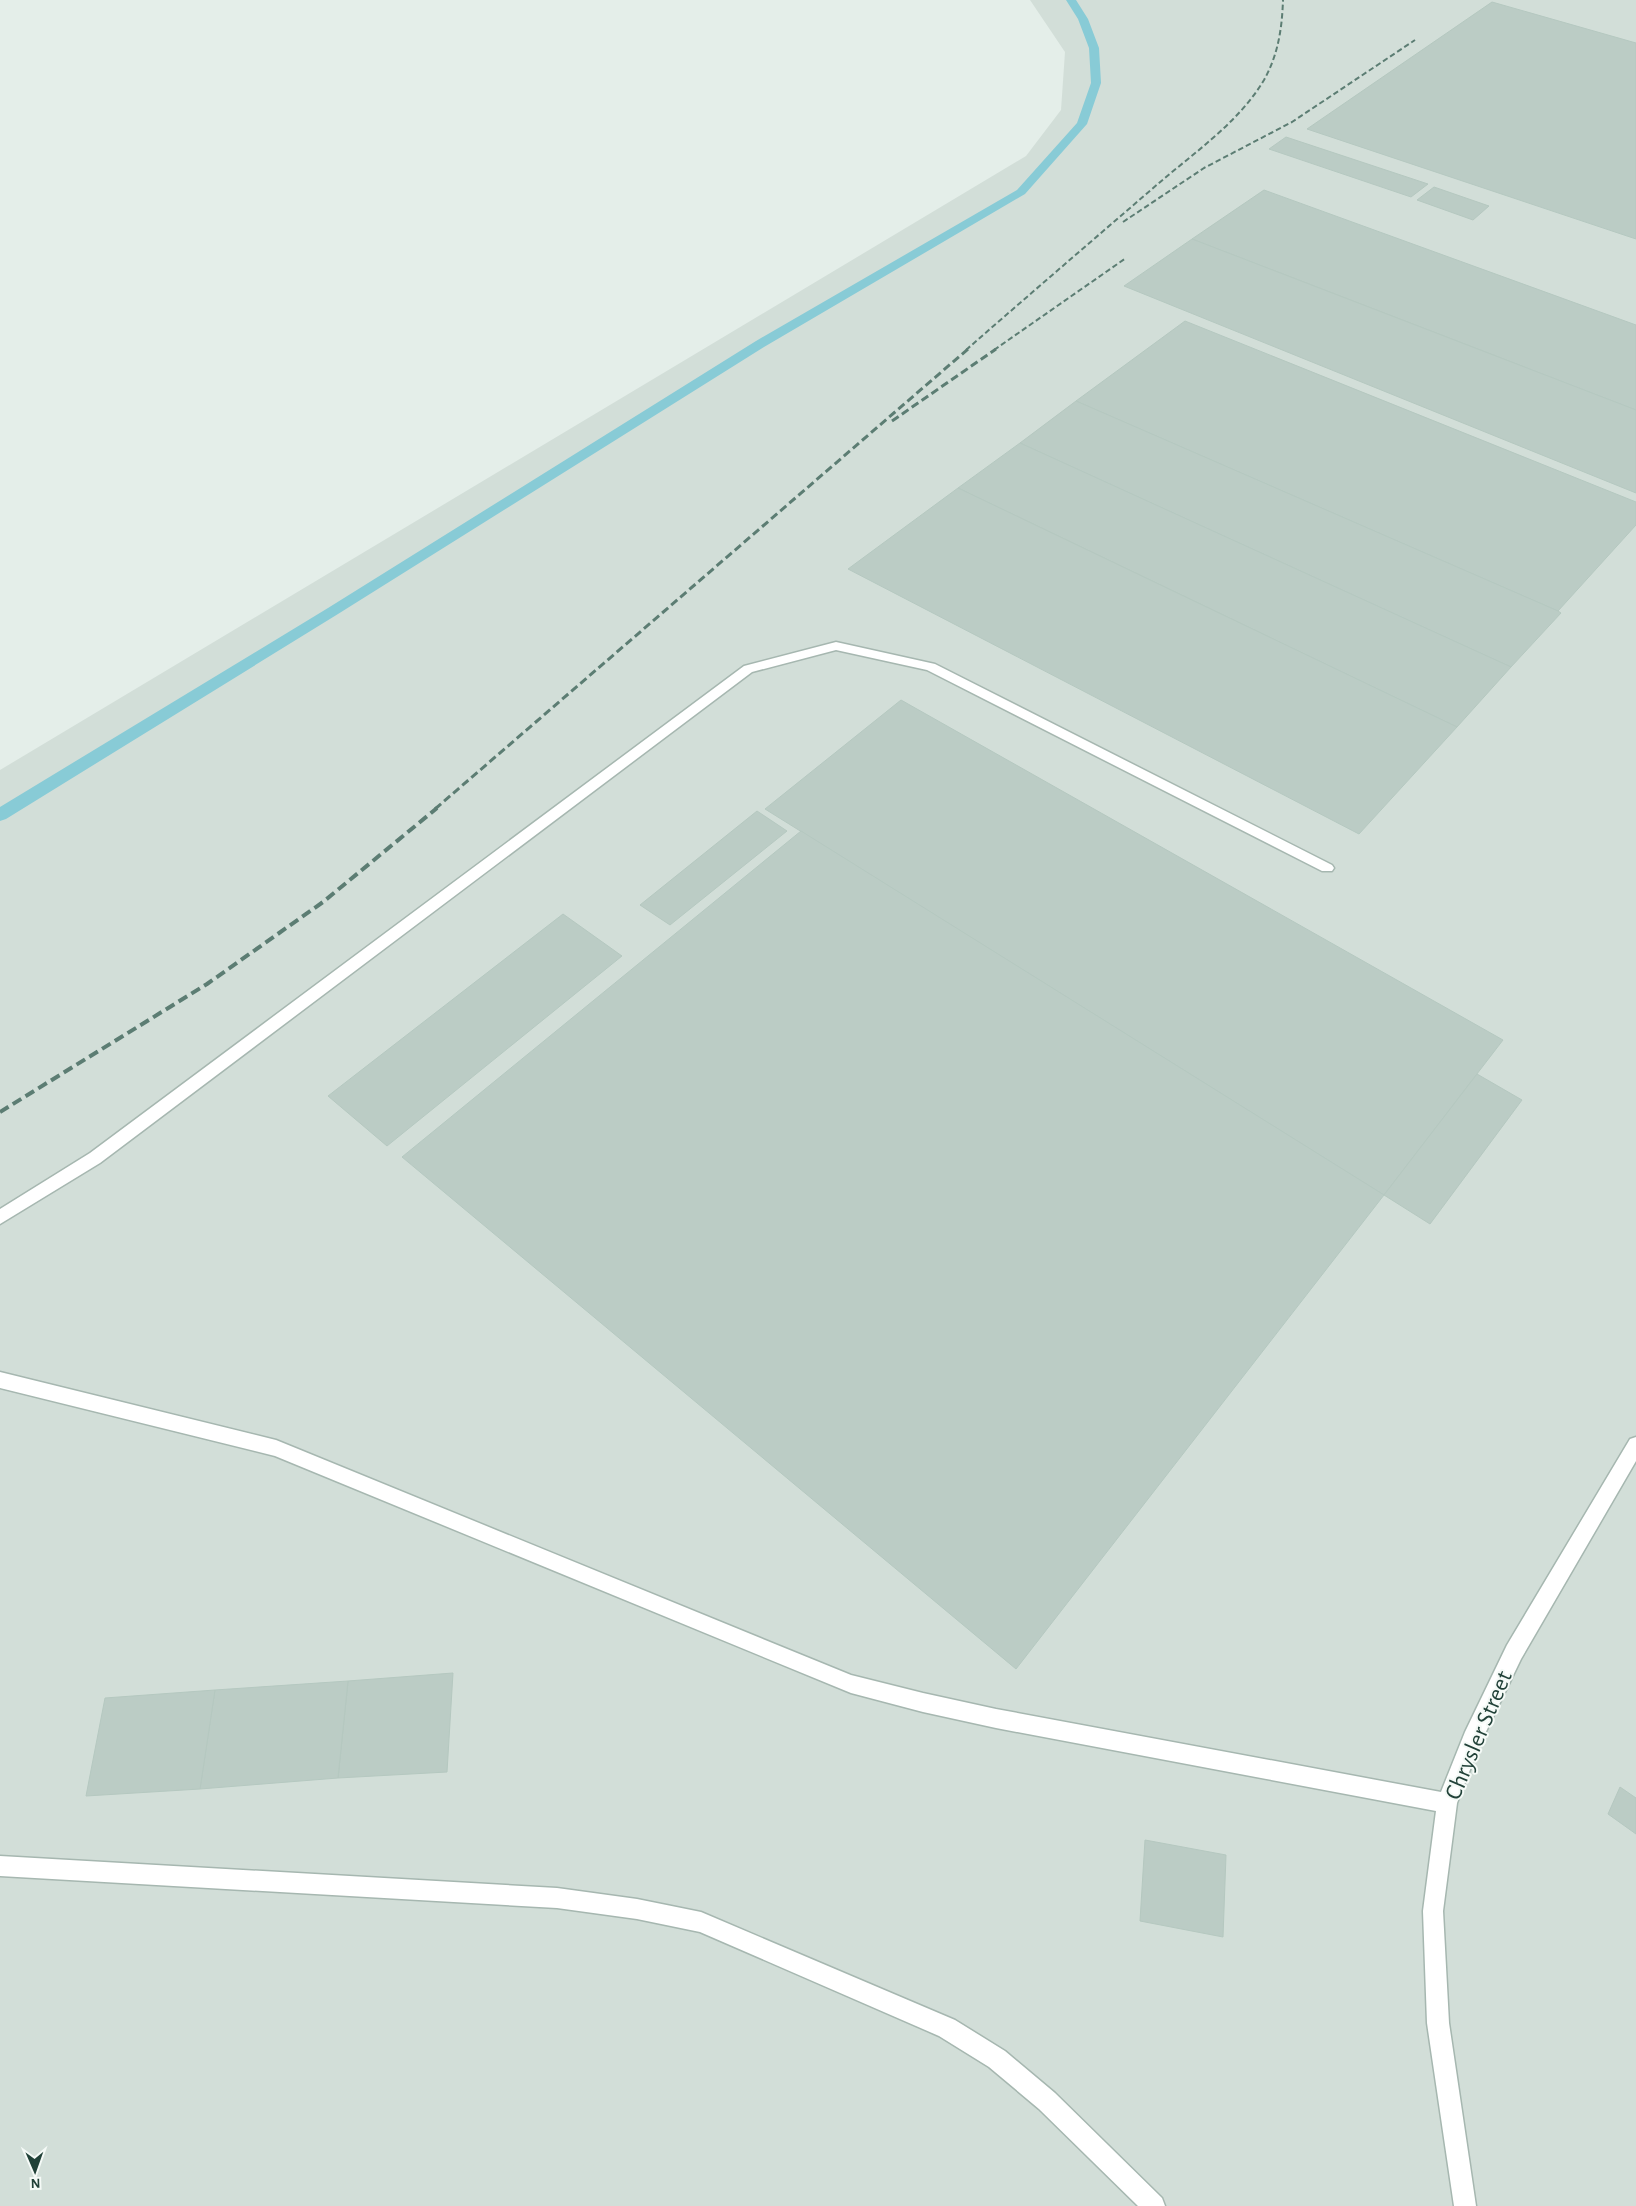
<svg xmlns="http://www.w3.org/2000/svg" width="1636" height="2206" font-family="'Alegreya Sans',sans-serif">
	<rect width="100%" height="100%" fill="#e4eee9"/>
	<path fill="#d2ded8" d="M1030 0H1636V2206H0V770L1026 156 1061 110 1065 52Z"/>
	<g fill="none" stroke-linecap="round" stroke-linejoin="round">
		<path fill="#88cbd6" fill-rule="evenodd" d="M1066 0H1076L1088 19 1099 48 1101 83 1087 124 1025 194 764 347 338 614 6 819 0 821V807L328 608 756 341 1017 190 1077 123 1091 83 1089 48 1078 19Z"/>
	</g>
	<g fill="#bbccc5" stroke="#b5c8c0">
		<path d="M1492 2 1636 43V239L1307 129Z"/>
		<path d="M1286 137 1428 184 1411 197 1269 149Z"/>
		<path d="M1434 187 1489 206 1473 220 1417 200Z"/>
		<path d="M1264 190 1636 325V410L1192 239Z"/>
		<path d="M1192 239 1636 410V493L1124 286Z"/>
		<path d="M1185 321 1636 502V525L1558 611 1076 401Z"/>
		<path d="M1076 401 1558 611 1561 613 1511 667 1020 443Z"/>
		<path d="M1020 443 1511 667 1457 727 958 488Z"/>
		<path d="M958 488 1457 727 1359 834 848 569Z"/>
		<path d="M901 700 1503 1040 1384 1195 765 809Z"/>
		<path d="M757 811 787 831 670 925 640 905Z"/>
		<path d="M801 831 1384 1195 1016 1669 402 1157Z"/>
		<path d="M563 914 622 956 387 1146 328 1096Z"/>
		<path d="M1477 1074 1522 1100 1430 1224 1384 1195Z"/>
		<path d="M453 1673 447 1772 338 1778 348 1681Z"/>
		<path d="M348 1681 338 1778 200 1789 215 1690Z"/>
		<path d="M215 1690 200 1789 86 1796 105 1698Z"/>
		<path d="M1620 1787 1636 1798V1834L1608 1814Z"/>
		<path d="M1145 1840 1226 1855 1223 1937 1140 1921Z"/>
	</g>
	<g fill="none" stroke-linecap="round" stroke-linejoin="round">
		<defs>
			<g id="service">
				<path d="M836 642 935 664 1332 865 1334 868 1332 871H1322L927 670 836 650 752 672 100 1163 0 1224V1209L90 1153 744 666Z"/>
				<path d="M0 1372 276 1440 851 1675 923 1693 996 1709 1441 1792 1465 1732 1507 1645 1630 1439 1636 1437V1461L1521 1659 1480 1744 1457 1803 1443 1911 1449 2023 1476 2206H1454L1427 2023 1423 1911 1436 1811 996 1728 923 1712 851 1693 275 1456 0 1388Z"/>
				<path d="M0 1856 557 1888 637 1899 701 1912 955 2020 1005 2051 1055 2093 1162 2198 1165 2206H1138L1039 2109 989 2067 939 2036 700 1932 637 1919 557 1908 0 1876Z"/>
			</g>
		</defs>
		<use href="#service" stroke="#a6b7b0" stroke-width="3"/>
		<use href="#service" fill="#fff" fill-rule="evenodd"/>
		<g stroke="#5c7d73" stroke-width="2" stroke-dasharray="5.5 3" stroke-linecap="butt">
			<path d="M1123 222 1204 168 1292 122 1415 40"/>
			<path d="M966 350C1030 294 1094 239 1159 183 1195 152 1239 122 1264 80 1278 55 1282 29 1283 0"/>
			<path d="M994 350 1126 258"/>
		</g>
		<g stroke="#5c7d73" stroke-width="3" stroke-dasharray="8 4" stroke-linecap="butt">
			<path d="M892 421 996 349"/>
			<path d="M435 809 968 349"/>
		</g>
		<path stroke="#5c7d73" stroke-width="4" stroke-dasharray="10 5" stroke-linecap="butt" d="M0 1112 207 984 323 902 437 808"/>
	</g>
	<g text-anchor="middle" stroke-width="4" stroke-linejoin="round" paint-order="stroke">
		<g font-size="24" fill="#214138" stroke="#f5faf7">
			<text transform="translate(1478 1735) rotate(-67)" y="8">Chrysler Street</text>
		</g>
	</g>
	<g transform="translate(35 2171) rotate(178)" stroke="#f5faf7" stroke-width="4" paint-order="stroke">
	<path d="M0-4L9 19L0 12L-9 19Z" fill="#214138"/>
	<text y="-8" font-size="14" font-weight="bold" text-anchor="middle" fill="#214138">N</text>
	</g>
</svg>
